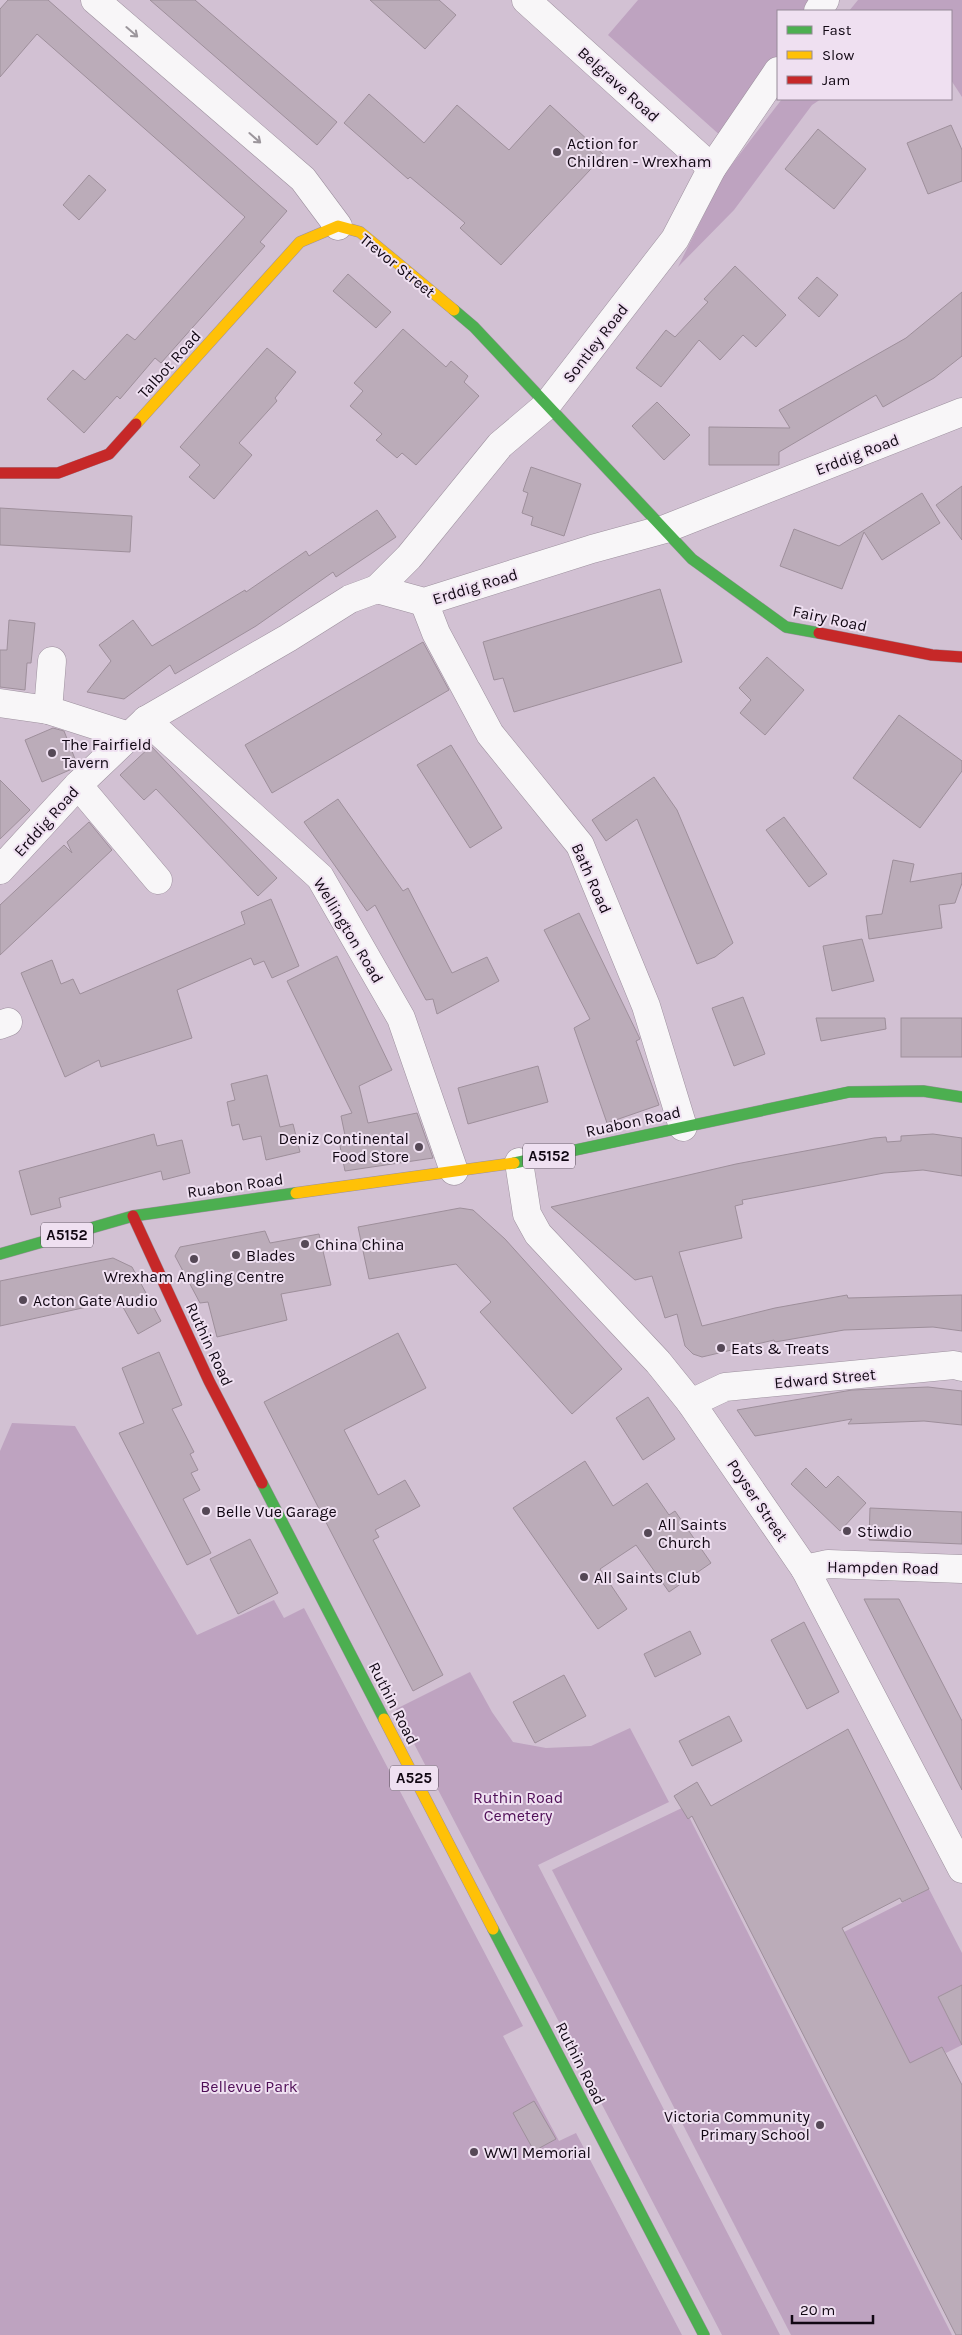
<svg xmlns="http://www.w3.org/2000/svg" width="962" height="2335" font-family="Karla,sans-serif">
	<rect width="100%" height="100%" fill="#d2c1d3"/>
	<g fill="#bea3c0">
		<path d="M638 0H816L808 11H778V56L722 137 608 35Z"/>
		<path d="M858 0H962V97L951 80V11H849Z"/>
		<path d="M782 99H821L812 105 734 210 678 267 723 176Z"/>
		<path d="M12 1423 75 1426 197 1635 274 1600 284 1618 304 1608 523 2026 503 2036 559 2141 576 2133 682 2335H0V1451Z"/>
		<path d="M470 1672 492 1712 513 1742 546 1748 591 1746 630 1728 669 1802 538 1865 780 2335H722L396 1709Z"/>
		<path d="M684 1807 952 2335H791L552 1870Z"/>
		<path d="M929 1889 962 1953V1985L938 1997 962 2045 946 2053 942 2047 910 2063 844 1932Z"/>
	</g>
	<g fill="#bbacb9" stroke="#9e8f9b">
		<path d="M8 0H48L287 211 260 242 265 246 161 363 155 358 120 399 117 396 84 433 47 399 73 370 85 380 127 334 135 340 245 217 37 34 0 77V9Z"/>
		<path d="M150 0H195L337 122 317 145Z"/>
		<path d="M370 0H439L456 15 425 49Z"/>
		<path d="M369 94 424 143 457 105 509 150 550 105 604 155 501 265 460 228 465 223 410 177 408 179 344 123Z"/>
		<path d="M951 125 962 150V181L928 194 907 143Z"/>
		<path d="M818 129 866 169 834 209 785 169Z"/>
		<path d="M89 175 106 190 79 220 63 205Z"/>
		<path d="M735 266 786 315 756 347 743 335 720 360 699 340 661 387 636 368 666 330 675 337 708 302 704 299Z"/>
		<path d="M348 274 391 312 376 328 333 291Z"/>
		<path d="M817 277 838 295 819 317 798 298Z"/>
		<path d="M962 292V356L934 378 883 407 876 395 779 452V465H709V427L790 428 779 410 906 338Z"/>
		<path d="M403 329 446 367 451 361 468 376 464 382 479 396 416 465 402 453 397 458 376 440 382 434 350 406 363 391 354 383Z"/>
		<path d="M267 348 296 372 275 398 277 401 239 443 252 455 214 499 189 477 200 465 180 447Z"/>
		<path d="M657 402 690 435 664 460 632 426Z"/>
		<path d="M531 467 581 484 564 536 531 525 533 517 522 513 528 493 523 491Z"/>
		<path d="M962 486V540L936 505Z"/>
		<path d="M922 493 940 523 882 560 864 532 842 589 780 566 794 529 839 546Z"/>
		<path d="M0 508 132 516 130 552 0 545Z"/>
		<path d="M377 510 396 537 336 577 333 572 256 626 175 674 170 665 124 699 87 692 111 661 99 645 133 620 152 646 245 590 246 592 306 551 309 556Z"/>
		<path d="M660 589 682 662 514 712 503 678 494 680 483 642Z"/>
		<path d="M9 620 35 623 31 663H27L25 690 0 687V650H7Z"/>
		<path d="M423 642 449 690 272 793 245 745Z"/>
		<path d="M767 657 804 690 765 735 740 713 751 700 739 688Z"/>
		<path d="M899 715 962 761V771L920 828 853 778Z"/>
		<path d="M53 728 64 731 77 764 72 769 42 782 25 740Z"/>
		<path d="M451 745 502 828 470 848 417 765Z"/>
		<path d="M151 746 277 878 258 896 156 789 144 800 120 775Z"/>
		<path d="M654 777 677 810 733 943 715 957 697 964 637 819 606 841 592 820Z"/>
		<path d="M0 780 30 810 0 839Z"/>
		<path d="M338 799 403 891 408 888 452 973 487 957 499 981 437 1014 433 999 426 1000 375 905 367 911 304 822Z"/>
		<path d="M784 817 827 874 809 887 766 830Z"/>
		<path d="M89 822 112 850 0 955V905L64 845 72 853 67 842Z"/>
		<path d="M893 860 914 864 910 882 962 873V883L955 903 939 905 942 928 869 939 866 916 882 914Z"/>
		<path d="M271 899 299 966 272 978 264 961 254 965 251 958 177 990 192 1038 101 1067 99 1060 65 1077 21 973 52 960 61 984 73 979 80 994 245 924 241 912Z"/>
		<path d="M579 913 639 1037 640 1039 636 1041 659 1105 607 1123 574 1028 590 1019 544 930Z"/>
		<path d="M862 939 874 981 832 991 823 946Z"/>
		<path d="M337 956 392 1070 359 1086 368 1123 417 1113 433 1158 345 1171 339 1141 346 1140 341 1116 352 1113 287 981Z"/>
		<path d="M743 997 765 1054 734 1066 712 1008Z"/>
		<path d="M816 1018H885L886 1029 821 1041Z"/>
		<rect x="901" y="1018" width="61" height="39"/>
		<path d="M538 1066 548 1102 468 1124 458 1088Z"/>
		<path d="M267 1075 280 1127 293 1124 300 1152 266 1160 261 1136 243 1140 239 1124 232 1126 227 1102 235 1100 231 1084Z"/>
		<path d="M154 1134 157 1146 182 1140 190 1173 163 1180 161 1171 108 1185 59 1198 61 1207 31 1215 19 1171Z"/>
		<path d="M933 1134 962 1138V1176L923 1170 884 1173 742 1200 743 1204 735 1206 742 1238 679 1252 702 1326 775 1308 847 1295 848 1298 962 1295V1331L933 1327 844 1330 775 1342 774 1340 702 1357 693 1354 685 1346 677 1314 665 1318 652 1276 635 1280 551 1207 736 1164 874 1138 886 1137 887 1142 901 1141V1136Z"/>
		<path d="M460 1208 473 1210 505 1239 622 1369 572 1414 480 1312 491 1302 456 1264 369 1279 358 1227Z"/>
		<path d="M265 1231 270 1243 319 1234 331 1285 281 1294 287 1320 217 1337 208 1302 200 1303 175 1256 180 1247Z"/>
		<path d="M113 1258 132 1267 161 1321 138 1334 119 1300 0 1326V1281Z"/>
		<path d="M398 1333 426 1388 344 1430 378 1495 405 1480 420 1506 375 1530 379 1537 373 1540 443 1675 413 1691 264 1402Z"/>
		<path d="M159 1352 182 1405 172 1409 194 1452 190 1454 198 1470 191 1473 200 1490 183 1499 211 1553 187 1565 119 1433 144 1423 122 1368Z"/>
		<path d="M928 1387 962 1391V1425L924 1421 848 1424 852 1419 755 1436 737 1410 852 1390Z"/>
		<path d="M648 1397 675 1439 643 1460 616 1418Z"/>
		<path d="M585 1461 613 1506 647 1483 669 1515 675 1511 711 1563 669 1592 636 1545 600 1569 627 1609 598 1629 513 1508Z"/>
		<path d="M806 1468 826 1488 838 1476 866 1503 840 1531 791 1484Z"/>
		<path d="M870 1508 962 1512V1544L869 1540Z"/>
		<path d="M250 1539 278 1593 238 1614 210 1559Z"/>
		<path d="M864 1599H899L962 1721V1790Z"/>
		<path d="M804 1622 839 1692 807 1709 771 1640Z"/>
		<path d="M690 1631 701 1654 655 1677 644 1654Z"/>
		<path d="M564 1675 586 1716 535 1743 513 1702Z"/>
		<path d="M729 1716 742 1741 692 1766 679 1741Z"/>
		<path d="M848 1729 929 1889 902 1902 900 1898 842 1928 910 2063 942 2047 962 2085V2335H956L692 1816 688 1819 674 1796 697 1782 711 1806Z"/>
		<path d="M962 1985V2045L938 1997Z"/>
		<path d="M534 2101 556 2139 534 2151 513 2113Z"/>
	</g>
	<g fill="none" stroke-linecap="round" stroke-linejoin="round">
		<defs>
			<g id="street">
				<path d="M95 0 303 179 338 226"/>
				<path d="M526 0 712 168"/>
				<path d="M818 11 825 0"/>
				<path d="M377 589 409 557 500 445 546 406 675 239 712 168 778 71"/>
				<path d="M424 602 436 633 490 734 580 845 646 1006 683 1127"/>
				<path d="M0 703 48 710 129 736"/>
				<path d="M48 710 52 661"/>
				<path d="M146 720 320 877 401 1018 454 1171"/>
				<path d="M78 785 158 880"/>
				<path d="M0 870 78 785 146 720 288 638 350 599 377 589 424 602 592 549 665 529 962 412"/>
				<path d="M0 1025 8 1022"/>
				<path d="M519 1162 527 1214 538 1234 658 1362 691 1403 805 1569 962 1869"/>
				<path d="M691 1403 725 1387 954 1365 962 1367"/>
				<path d="M805 1569 828 1564 962 1569"/>
			</g>
			<g id="fast">
				<path d="M454 310 474 327 692 559 786 627 819 633"/>
				<path d="M514 1163 849 1092 923 1091 962 1097"/>
				<path d="M0 1254 133 1216 296 1193"/>
				<path d="M262 1483 384 1719"/>
				<path d="M493 1929 704 2335"/>
			</g>
			<g id="slow">
				<path d="M136 424 300 242 338 226 360 232 454 310"/>
				<path d="M296 1193 514 1163"/>
				<path d="M384 1719 493 1929"/>
			</g>
			<g id="jam">
				<path d="M0 473H58L109 454 136 424"/>
				<path d="M819 633 932 655 962 657"/>
				<path d="M133 1216 209 1381 262 1483"/>
			</g>
		</defs>
		<use href="#street" stroke="#9d909e" stroke-width="29"/>
		<use href="#fast" stroke="#9d909e" stroke-width="12"/>
		<use href="#slow" stroke="#9d909e" stroke-width="12"/>
		<use href="#jam" stroke="#9d909e" stroke-width="12"/>
		<use href="#street" stroke="#f8f6f8" stroke-width="28"/>
		<use href="#fast" stroke="#4caf50" stroke-width="11"/>
		<use href="#slow" stroke="#ffc107" stroke-width="11"/>
		<use href="#jam" stroke="#c62828" stroke-width="11"/>
	</g>
	<defs><path id="oneway-shaft" d="M-6 0H5M1.5-3L5.5 0L1.5 3" fill="none" stroke-width="1.6" stroke-linecap="round" stroke-linejoin="round" transform="scale(1.25)"/></defs>
	<g stroke="#9c969c">
		<use href="#oneway-shaft" transform="translate(132 32) rotate(41)"/>
		<use href="#oneway-shaft" transform="translate(255 138) rotate(41)"/>
	</g>
	<g fill="#554856" stroke="#efe0f1" stroke-width="2">
		<circle cx="557" cy="152" r="5"/>
		<circle cx="52" cy="753" r="5"/>
		<circle cx="419" cy="1147" r="5"/>
		<circle cx="305" cy="1244" r="5"/>
		<circle cx="236" cy="1255" r="5"/>
		<circle cx="194" cy="1259" r="5"/>
		<circle cx="23" cy="1300" r="5"/>
		<circle cx="721" cy="1348" r="5"/>
		<circle cx="206" cy="1511" r="5"/>
		<circle cx="847" cy="1531" r="5"/>
		<circle cx="648" cy="1533" r="5"/>
		<circle cx="584" cy="1577" r="5"/>
		<circle cx="820" cy="2125" r="5"/>
		<circle cx="474" cy="2152" r="5"/>
	</g>
	<g text-anchor="middle" stroke-width="4" stroke-linejoin="round" paint-order="stroke">
		<g fill="#efe0f1" stroke="#544856" stroke-width="1">
			<rect x="523" y="1143.5" width="52" height="25" rx="4"/>
			<rect x="41" y="1222.5" width="52" height="25" rx="4"/>
			<rect x="390" y="1765.5" width="48" height="25" rx="4"/>
		</g>
		<g font-size="15" font-weight="bold" fill="#110713">
			<text x="549" y="1161">A5152</text>
			<text x="67" y="1240">A5152</text>
			<text x="414" y="1783">A525</text>
		</g>
		<g font-size="16" fill="#110713" stroke="#efe0f1">
			<text transform="translate(619 84) rotate(42)" y="6">Belgrave Road</text>
			<text transform="translate(398 265) rotate(39)" y="6">Trevor Street</text>
			<text transform="translate(595 343) rotate(-52)" y="6">Sontley Road</text>
			<text transform="translate(169 364) rotate(-48)" y="6">Talbot Road</text>
			<text transform="translate(857 454) rotate(-21)" y="6">Erddig Road</text>
			<text transform="translate(475 586) rotate(-17)" y="6">Erddig Road</text>
			<text transform="translate(830 618) rotate(12)" y="6">Fairy Road</text>
			<text transform="translate(46 821) rotate(-48)" y="6">Erddig Road</text>
			<text transform="translate(592 878) rotate(66)" y="6">Bath Road</text>
			<text transform="translate(349 930) rotate(59)" y="6">Wellington Road</text>
			<text transform="translate(633 1121) rotate(-12)" y="6">Ruabon Road</text>
			<text transform="translate(235 1185) rotate(-8)" y="6">Ruabon Road</text>
			<text transform="translate(210 1344) rotate(65)" y="6">Ruthin Road</text>
			<text transform="translate(825 1378) rotate(-5)" y="6">Edward Street</text>
			<text transform="translate(758 1500) rotate(56)" y="6">Poyser Street</text>
			<text transform="translate(883 1567) rotate(1)" y="6">Hampden Road</text>
			<text transform="translate(394 1703) rotate(63)" y="6">Ruthin Road</text>
			<text transform="translate(581 2063) rotate(63)" y="6">Ruthin Road</text>
		</g>
		<g font-size="16" fill="#110713" stroke="#efe0f1" text-anchor="start">
			<text x="567" y="149">Action for<tspan x="567" dy="18">Children - Wrexham</tspan></text>
			<text x="62" y="750">The Fairfield<tspan x="62" dy="18">Tavern</tspan></text>
			<text x="409" y="1144" text-anchor="end">Deniz Continental<tspan x="409" dy="18">Food Store</tspan></text>
			<text x="315" y="1250">China China</text>
			<text x="246" y="1261">Blades</text>
			<text x="194" y="1282" text-anchor="middle">Wrexham Angling Centre</text>
			<text x="33" y="1306">Acton Gate Audio</text>
			<text x="731" y="1354">Eats &amp; Treats</text>
			<text x="216" y="1517">Belle Vue Garage</text>
			<text x="658" y="1530">All Saints<tspan x="658" dy="18">Church</tspan></text>
			<text x="857" y="1537">Stiwdio</text>
			<text x="594" y="1583">All Saints Club</text>
			<text x="810" y="2122" text-anchor="end">Victoria Community<tspan x="810" dy="18">Primary School</tspan></text>
			<text x="484" y="2158">WW1 Memorial</text>
		</g>
		<g font-size="16" fill="#4f0e57" stroke="#efe0f1">
			<text x="518" y="1803">Ruthin Road<tspan x="518" dy="18">Cemetery</tspan></text>
			<text x="249" y="2092">Bellevue Park</text>
		</g>
	</g>
	<rect x="777" y="10" width="175" height="90" fill="#efe0f1" stroke="#968998"/>
	<rect x="787" y="26" width="25" height="8" fill="#4caf50" stroke="#968998"/>
	<text x="822" y="35" font-size="15" fill="#110713">Fast</text>
	<rect x="787" y="51" width="25" height="8" fill="#ffc107" stroke="#968998"/>
	<text x="822" y="60" font-size="15" fill="#110713">Slow</text>
	<rect x="787" y="76" width="25" height="8" fill="#c62828" stroke="#968998"/>
	<text x="822" y="85" font-size="15" fill="#110713">Jam</text>
	<path d="M792 2315v8h81v-8" fill="none" stroke="#110713" stroke-width="2.5"/>
	<text x="800" y="2315" font-size="15" fill="#110713" stroke="#efe0f1" stroke-width="4" paint-order="stroke">20 m</text>
</svg>
